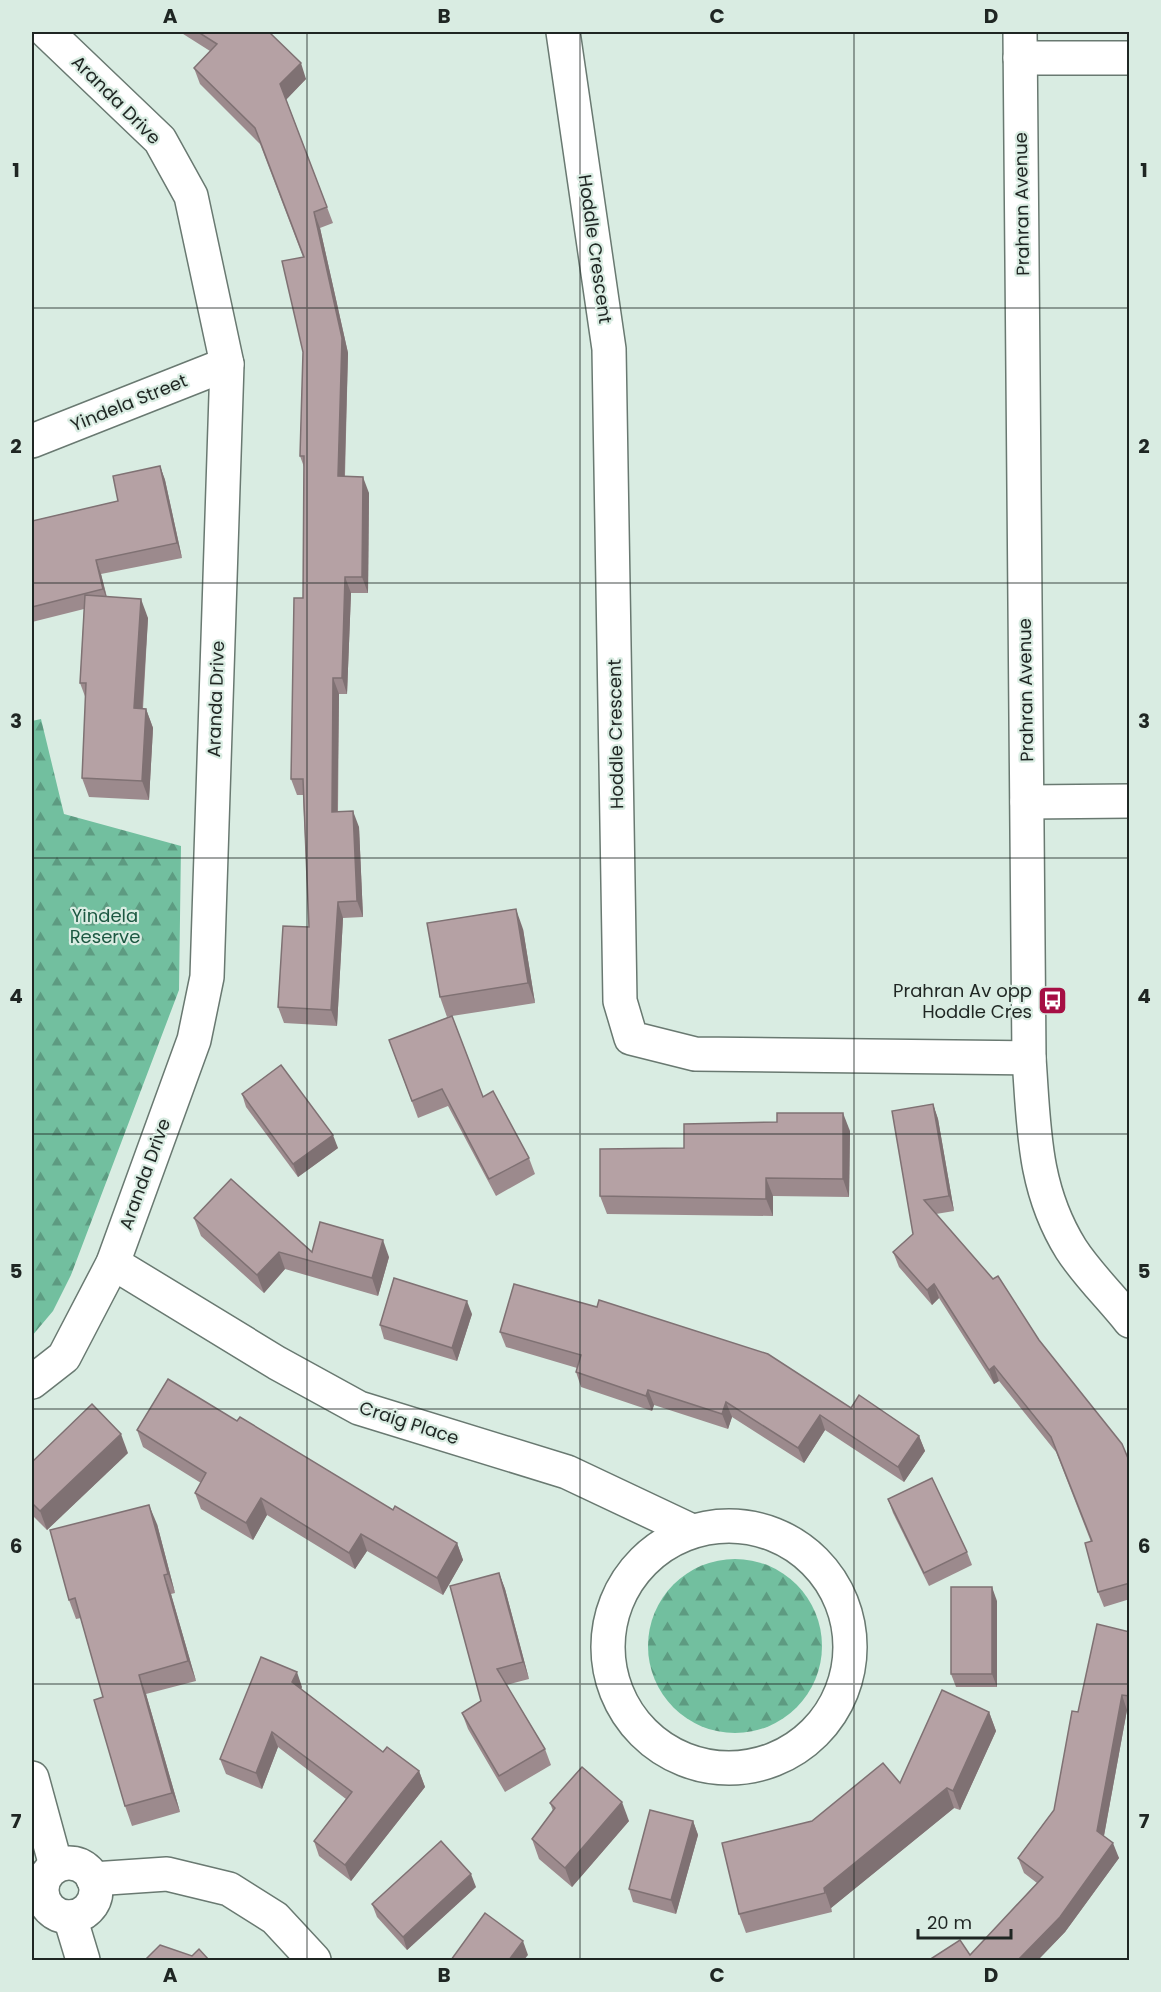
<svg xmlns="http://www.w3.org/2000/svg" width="1161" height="1992" font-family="Poppins,sans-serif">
	<defs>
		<pattern id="forest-firs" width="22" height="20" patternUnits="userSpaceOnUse" patternTransform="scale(1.5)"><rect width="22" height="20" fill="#72bf9f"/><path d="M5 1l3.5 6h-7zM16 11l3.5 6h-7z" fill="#5d9b81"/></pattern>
	</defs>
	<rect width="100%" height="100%" fill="#d9ece2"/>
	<g fill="url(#forest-firs)">
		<path d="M41 719 64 814 181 846 179 990 71 1275 53 1311 32 1336V721Z"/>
		<circle cx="735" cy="1646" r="87"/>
	</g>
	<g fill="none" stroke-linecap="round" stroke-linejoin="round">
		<defs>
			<g id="minor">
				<path d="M563 32 609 349 620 1001 631 1038 695 1054 1029 1058"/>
				<path d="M1020 58H1130"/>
				<path d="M32 441 227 364"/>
				<path d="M1027 802 1130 801"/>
				<path d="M113 1263 277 1363 359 1408 567 1472 692 1531"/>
				<path d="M32 1382 64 1357 113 1263 194 1040 207 977 227 364 191 196 160 140 47 32"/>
				<circle cx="729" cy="1647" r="121"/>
			</g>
			<g id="tertiary">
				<path d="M1020 32 1029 1058C1034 1127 1033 1188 1071 1249 1087 1274 1111 1297 1130 1321"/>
				<path d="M32 1778 56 1866"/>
				<circle cx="69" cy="1890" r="27"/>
				<path d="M93 1879 167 1874 229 1889 275 1918 314 1960"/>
				<path d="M70 1917 83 1960"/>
			</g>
		</defs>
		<use href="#minor" stroke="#697971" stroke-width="36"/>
		<use href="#tertiary" stroke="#697971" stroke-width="36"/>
		<use href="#minor" stroke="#fff" stroke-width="33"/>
		<use href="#tertiary" stroke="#fff" stroke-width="33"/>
	</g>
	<g fill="#9c8a8d">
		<path d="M180 32H269L306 79 286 99 333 223 320 228 348 353 345 476 369 493 368 593H351L347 694H339L338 812 359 827 363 917 343 918 337 1026 284 1023 278 1007 309 927 303 795H297L291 779 303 598 304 467 300 456 303 352V257L260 144 200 84 194 68 210 51Z"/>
		<path d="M160 466 165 480 182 558 101 574 107 597 148 618 143 709H146L153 728 149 800 89 797 82 778 86 699 80 683 84 609 32 622V521L118 501Z"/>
		<path d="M523 929 535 1003 452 1016 483 1097 529 1158 535 1174 496 1196 448 1106 418 1118 389 1040 451 1016 447 1017 440 997Z"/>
		<path d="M242 1094 338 1148 298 1177 246 1107Z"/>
		<path d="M933 1104 938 1119 954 1211 936 1214 1039 1340 1130 1463V1599L1104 1607 1098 1592 1091 1542 1056 1452 999 1381 994 1384 939 1298 932 1305 899 1267 893 1252 913 1234Z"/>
		<path d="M850 1131 849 1197 773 1196V1216L607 1214 600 1196 684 1148Z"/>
		<path d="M194 1218 312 1252 389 1257 378 1296 285 1269 264 1293 201 1236Z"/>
		<path d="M472 1314 457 1361 384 1339 380 1325Z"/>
		<path d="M500 1332 851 1408 919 1436 925 1451 904 1482 825 1430 804 1463 732 1417 728 1429 654 1405 652 1411 581 1387 576 1372 577 1368 506 1347Z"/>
		<path d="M237 1421 393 1510 457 1543 463 1560 443 1595 367 1551 355 1569 267 1515 253 1540 201 1509 195 1493 201 1483 143 1447 137 1430Z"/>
		<path d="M128 1453 47 1530 32 1515V1462Z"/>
		<path d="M888 1499 967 1552 972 1565 929 1586 893 1513Z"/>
		<path d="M157 1524 175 1593 171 1594 196 1681 146 1694 180 1812 132 1826 125 1806 103 1697 81 1618 76 1619 69 1600Z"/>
		<path d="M499 1573 505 1589 529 1679 506 1685 545 1749 551 1765 505 1792 468 1729 462 1713 481 1701Z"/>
		<path d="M997 1601V1687H956L951 1674Z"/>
		<path d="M1130 1632V1710H1127L1104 1836 1119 1858 1065 1932 1038 1960H929L970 1955 1037 1883 1024 1873 1018 1858 1054 1810Z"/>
		<path d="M302 1687 301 1689 383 1752 419 1771 425 1787 351 1881 319 1856 314 1841 346 1799 278 1747 262 1789 226 1774 220 1759Z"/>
		<path d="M989 1712 996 1731 960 1810 954 1808 831 1908 832 1912 746 1933 739 1914 812 1821 900 1783Z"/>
		<path d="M550 1803 629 1821 572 1887 539 1859 532 1839 553 1811Z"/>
		<path d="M693 1821 698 1835 676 1914 633 1902 629 1889Z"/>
		<path d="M476 1887 407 1950 377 1917 372 1904Z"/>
	</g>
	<g fill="#7f7173">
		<path d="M301 63 306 79 286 100 280 84Z"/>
		<path d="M314 212 320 228 348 353 344 492 338 476Z"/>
		<path d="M160 466 165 480 182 558 177 543Z"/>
		<path d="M363 477 369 493 368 593 362 577Z"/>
		<path d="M96 560 101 574 108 603 103 589Z"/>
		<path d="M345 577 351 593 347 694 342 678Z"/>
		<path d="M141 599 148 618 141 728 134 708Z"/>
		<path d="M333 678 339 694 337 828 332 812Z"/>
		<path d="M146 709 153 728 149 800 142 781Z"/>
		<path d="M353 811 359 827 363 917 357 901Z"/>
		<path d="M338 902 343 918 337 1026 331 1010Z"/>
		<path d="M516 909 523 929 535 1003 528 983Z"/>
		<path d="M933 1104 938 1119 954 1211 949 1196Z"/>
		<path d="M843 1113 850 1131 849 1197 843 1179Z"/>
		<path d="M333 1135 338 1148 298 1177 293 1164Z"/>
		<path d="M766 1178 773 1196V1216L766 1199Z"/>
		<path d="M383 1240 389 1257 378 1296 372 1278Z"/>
		<path d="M279 1252 285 1269 264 1293 257 1275Z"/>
		<path d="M934 1284 939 1298 932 1305 927 1290Z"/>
		<path d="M467 1301 472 1314 457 1361 452 1348Z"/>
		<path d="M994 1366 999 1381 994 1384 989 1370Z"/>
		<path d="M648 1390 654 1405 652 1411 646 1396Z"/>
		<path d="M726 1402 732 1417 728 1429 722 1414Z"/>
		<path d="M820 1415 825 1430 804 1463 798 1448Z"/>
		<path d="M121 1434 128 1453 47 1530 40 1511Z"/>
		<path d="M919 1436 925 1451 904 1482 898 1467Z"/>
		<path d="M261 1498 267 1515 253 1540 246 1523Z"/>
		<path d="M149 1505 157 1524 175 1593 168 1574Z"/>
		<path d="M361 1534 367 1551 355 1569 349 1553Z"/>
		<path d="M457 1543 463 1560 443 1595 437 1578Z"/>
		<path d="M499 1573 505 1589 529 1679 523 1662Z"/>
		<path d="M164 1575 171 1594 196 1681 188 1661Z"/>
		<path d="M992 1587 997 1601V1687L992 1674Z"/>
		<path d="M297 1672 302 1687 298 1698 292 1682Z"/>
		<path d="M139 1675 146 1694 180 1812 172 1793Z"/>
		<path d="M1122 1695 1127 1710 1102 1846 1097 1831Z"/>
		<path d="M989 1712 996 1731 960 1810 953 1791Z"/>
		<path d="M272 1732 278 1747 262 1789 256 1773Z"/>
		<path d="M419 1771 425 1787 351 1881 345 1865Z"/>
		<path d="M947 1788 954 1808 831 1908 832 1912 824 1888Z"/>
		<path d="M622 1802 629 1821 572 1887 565 1868Z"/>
		<path d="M693 1821 698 1835 676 1914 671 1900Z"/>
		<path d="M1113 1843 1119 1858 1065 1932 1038 1960H1018Z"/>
		<path d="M471 1874 476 1887 407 1950 403 1937Z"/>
		<path d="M523 1941 528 1955 524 1960H509Z"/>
	</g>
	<g fill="#b5a1a4" stroke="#7f7173" stroke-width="1.5">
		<path d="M198 32H269L301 63 280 84 327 207 314 212 342 338 338 476 363 477 362 577H345L342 678H333L332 812 353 811 357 901 338 902 331 1010 278 1007 283 926 309 927 303 779H291L294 598H303L304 456H300L303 352 282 261 304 257 255 128 194 68 217 44Z"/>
		<path d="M160 466 177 543 96 560 103 589 32 607V521L118 501 113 476Z"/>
		<path d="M85 595 141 599 134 708 146 709 142 781 82 778 86 683H80Z"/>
		<path d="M516 909 528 983 440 997 427 923Z"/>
		<path d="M452 1016 483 1097 493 1091 529 1158 489 1179 442 1089 412 1101 389 1040Z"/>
		<path d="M281 1065 333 1135 293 1164 242 1094Z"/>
		<path d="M933 1104 949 1196 924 1200 993 1279 998 1276 1039 1340 1122 1444 1130 1463V1583L1098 1592 1085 1543 1092 1541 1051 1437 994 1366 989 1370 934 1284 927 1290 893 1252 913 1234 892 1111Z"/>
		<path d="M777 1113H843V1179L766 1178V1199L600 1196V1149L684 1148V1124L777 1122Z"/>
		<path d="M231 1179 312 1252 320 1222 383 1240 372 1278 279 1252 257 1275 194 1218Z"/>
		<path d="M394 1278 467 1301 452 1348 380 1325Z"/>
		<path d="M514 1284 597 1307 599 1300 768 1354 851 1408 859 1395 919 1436 898 1467 820 1415 798 1448 726 1402 722 1414 648 1390 646 1396 576 1372 581 1355 500 1332Z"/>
		<path d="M168 1379 237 1421 240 1417 393 1510 395 1506 457 1543 437 1578 361 1534 349 1553 261 1498 246 1523 195 1493 206 1473 137 1430Z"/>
		<path d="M92 1404 121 1434 40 1511 32 1503V1462Z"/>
		<path d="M932 1478 967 1552 924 1573 888 1499Z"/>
		<path d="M149 1505 168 1574 164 1575 188 1661 139 1675 172 1793 125 1806 94 1700 103 1697 75 1598 69 1600 50 1530Z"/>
		<path d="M499 1573 523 1662 497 1669 545 1749 499 1776 462 1713 481 1701 450 1586Z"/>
		<rect x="951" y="1587" width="41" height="87"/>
		<path d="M1097 1624 1130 1632V1696L1122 1695 1097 1831 1113 1843 1060 1917 1018 1960H929L960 1940 970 1955 1043 1877 1018 1858 1054 1810 1072 1711 1078 1712Z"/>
		<path d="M261 1657 297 1672 292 1682 383 1752 387 1747 419 1771 345 1865 314 1841 352 1792 272 1732 256 1773 220 1759Z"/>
		<path d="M942 1690 989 1712 953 1791 947 1788 824 1888 825 1893 739 1914 722 1843 812 1821 883 1763 900 1783Z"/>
		<path d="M582 1767 622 1802 565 1868 532 1839 555 1808 550 1803Z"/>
		<path d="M650 1810 693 1821 671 1900 629 1889Z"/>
		<path d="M441 1841 471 1874 403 1937 372 1904Z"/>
		<path d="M485 1913 523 1941 509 1960H451Z"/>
		<path d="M160 1945 192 1956 199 1949 209 1960H145Z"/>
	</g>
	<path fill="none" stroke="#1f2623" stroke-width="1.5" stroke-opacity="0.55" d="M307 32V1960M580 32V1960M854 32V1960M32 308H1130M32 583H1130M32 858H1130M32 1134H1130M32 1409H1130M32 1684H1130"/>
	<defs>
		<symbol id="bus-square" viewBox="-11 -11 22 22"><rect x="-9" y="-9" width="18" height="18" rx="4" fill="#a60f44" stroke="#d9ece2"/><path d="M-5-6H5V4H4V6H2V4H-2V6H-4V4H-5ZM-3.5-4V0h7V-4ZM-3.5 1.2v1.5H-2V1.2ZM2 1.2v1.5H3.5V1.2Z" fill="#fff"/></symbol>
	</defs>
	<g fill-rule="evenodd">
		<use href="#bus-square" x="1036" y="984" width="33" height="33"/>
	</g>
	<g text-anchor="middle" stroke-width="4.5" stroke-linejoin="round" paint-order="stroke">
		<g font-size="18" fill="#1f2623" stroke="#d9ece2">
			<text transform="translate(116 100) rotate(45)" y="6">Aranda Drive</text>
			<text transform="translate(1022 204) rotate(-91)" y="6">Prahran Avenue</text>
			<text transform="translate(595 249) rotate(82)" y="6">Hoddle Crescent</text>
			<text transform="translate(129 403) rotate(-22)" y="6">Yindela Street</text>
			<text transform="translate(1026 690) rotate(-91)" y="6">Prahran Avenue</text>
			<text transform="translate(216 699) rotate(-88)" y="6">Aranda Drive</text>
			<text transform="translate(616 734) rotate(-91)" y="6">Hoddle Crescent</text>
			<text transform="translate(145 1174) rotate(-70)" y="6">Aranda Drive</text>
			<text transform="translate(409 1423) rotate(18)" y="6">Craig Place</text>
		</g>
		<g font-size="18" fill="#1c5842" stroke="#d9ece2">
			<text x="105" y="922">Yindela<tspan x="105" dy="21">Reserve</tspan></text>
		</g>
		<g font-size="18" fill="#1f2623" stroke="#d9ece2" text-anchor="end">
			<text x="1032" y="997">Prahran Av opp<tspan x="1032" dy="21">Hoddle Cres</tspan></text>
		</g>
	</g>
	<rect width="1161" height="1992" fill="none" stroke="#d9ece2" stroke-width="66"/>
	<path d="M918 1929v9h93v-9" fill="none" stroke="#1f2623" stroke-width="3"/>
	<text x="927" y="1929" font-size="18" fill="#1f2623" stroke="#d9ece2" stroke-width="4.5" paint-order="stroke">20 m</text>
	<rect x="33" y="33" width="1095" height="1926" fill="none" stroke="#1f2623" stroke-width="2"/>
	<g font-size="20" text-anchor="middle" font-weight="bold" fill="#1f2623">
		<text x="170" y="23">A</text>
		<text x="444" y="23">B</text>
		<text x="717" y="23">C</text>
		<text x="991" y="23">D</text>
		<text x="16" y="177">1</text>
		<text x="1144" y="177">1</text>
		<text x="16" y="453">2</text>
		<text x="1144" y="453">2</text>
		<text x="16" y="728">3</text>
		<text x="1144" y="728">3</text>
		<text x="16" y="1003">4</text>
		<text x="1144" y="1003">4</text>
		<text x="16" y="1278">5</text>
		<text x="1144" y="1278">5</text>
		<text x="16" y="1553">6</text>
		<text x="1144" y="1553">6</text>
		<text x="16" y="1828">7</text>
		<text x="1144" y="1828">7</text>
		<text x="170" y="1982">A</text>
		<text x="444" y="1982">B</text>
		<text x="717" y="1982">C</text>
		<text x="991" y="1982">D</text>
	</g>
</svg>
